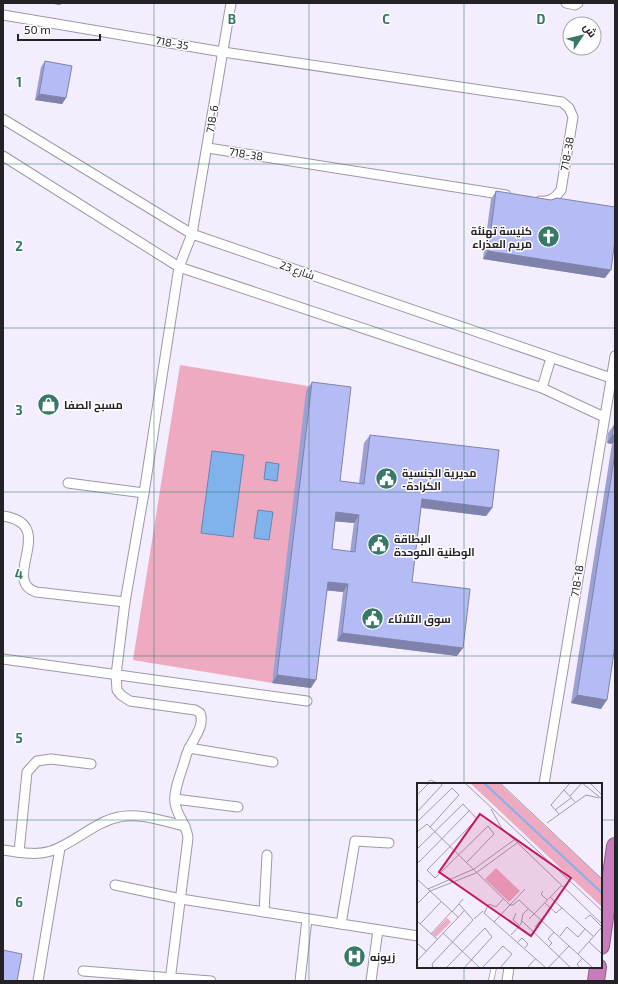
<svg xmlns="http://www.w3.org/2000/svg" width="618" height="984" font-family="'Exo 2',Cairo,sans-serif">
	<rect width="100%" height="100%" fill="#f4edfe"/>
	<path fill="#edaac0" d="M180 365 314 387 272 683 133 660Z"/>
	<g fill="#80b2ec" stroke="#6486b1">
		<path d="M212 451 244 455 233 537 201 533Z"/>
		<path d="M266 462 279 464 277 481 264 479Z"/>
		<path d="M258 510 273 512 269 540 254 538Z"/>
	</g>
	<g fill="none" stroke-linecap="round" stroke-linejoin="round">
		<defs>
			<g id="service">
				<path d="M431 783 433 784"/>
				<path d="M491 981 494 967"/>
			</g>
			<g id="minor">
				<path d="M566 3 575 5 578 3"/>
				<path d="M3 15 223 52 562 102 569 108 573 117 561 190C555 198 551 202 540 201"/>
				<path d="M3 119 192 234 611 378"/>
				<path d="M208 148 506 195"/>
				<path d="M3 156 179 267 542 388 604 417"/>
				<path d="M542 388 551 358"/>
				<path d="M68 483 144 493"/>
				<path d="M3 516C59 524 0 580 36 592L125 602"/>
				<path d="M3 659 307 701"/>
				<path d="M189 748 273 762"/>
				<path d="M544 784 615 356"/>
				<path d="M175 799 238 807"/>
				<path d="M3 850C19 852 35 856 51 851 75 843 94 822 119 817 140 812 165 822 185 826"/>
				<path d="M19 852 27 772 37 761 51 759 91 764"/>
				<path d="M115 885 181 899 418 936"/>
				<path d="M264 912 267 855"/>
				<path d="M341 924 355 841 389 843"/>
				<path d="M83 971 211 981"/>
				<path d="M38 981 60 848"/>
				<path d="M170 981 188 838C187 825 177 816 175 803 173 789 183 769 186 756 190 742 206 727 200 713L195 710 130 701 121 695 117 690 116 675 125 602 144 493 179 267 192 234 231 3"/>
				<path d="M300 981 307 919"/>
				<path d="M371 981 378 930"/>
				<path d="M507 981 509 967"/>
			</g>
			<g id="motorway">
				<path d="M601 946 615 846"/>
				<path d="M596 981 598 967"/>
			</g>
		</defs>
		<use href="#service" stroke="#9e97a7" stroke-width="6"/>
		<use href="#minor" stroke="#9e97a7" stroke-width="11"/>
		<use href="#motorway" stroke="#8f5c89" stroke-width="18"/>
		<use href="#service" stroke="#fff" stroke-width="4.5"/>
		<use href="#minor" stroke="#fff" stroke-width="9"/>
		<use href="#motorway" stroke="#c87cbe" stroke-width="16"/>
	</g>
	<g fill="#9ca1d2" fill-rule="evenodd">
		<path d="M45 61 66 98 62 104 35 100 41 67Z"/>
		<path d="M496 191 551 200 605 278 483 259 491 199Z"/>
		<path d="M312 382 340 481 359 483 364 443 370 435 492 508 486 516 421 508 412 582 457 656 337 641 343 592 327 590 311 688 272 683 306 391ZM335 521 354 523 350 552 332 549Z"/>
		<path d="M614 425H615V645L601 709 571 703 612 444 607 443 608 433Z"/>
	</g>
	<g fill="#7f83ab">
		<path d="M47 3H62L60 5Z"/>
		<path d="M39 94 66 98 62 104 35 100Z"/>
		<path d="M488 251 611 270 605 278 483 259Z"/>
		<path d="M612 435H615V440L612 444 607 443Z"/>
		<path d="M422 499 492 508 486 516 416 507Z"/>
		<path d="M336 512 359 515 354 523 331 521Z"/>
		<path d="M328 582 348 584 343 592 322 590Z"/>
		<path d="M342 633 463 648 457 656 337 641Z"/>
		<path d="M277 675 316 680 311 688 272 683Z"/>
		<path d="M577 695 607 700 601 709 571 703Z"/>
	</g>
	<g fill="#b5bbf4" stroke="#7f83ab" fill-rule="evenodd">
		<path d="M45 61 72 66 66 98 39 94Z"/>
		<path d="M496 191 551 200 557 198 615 207V240L611 270 488 251Z"/>
		<path d="M312 382 351 387 340 481 364 484 370 435 499 450 492 508 422 499 412 582 470 589 463 648 342 633 348 584 328 582 316 680 277 675ZM336 512 359 515 355 552 332 549Z"/>
		<path d="M614 425H615V435H612Z"/>
		<path d="M615 453V645L607 700 577 695Z"/>
		<path d="M3 950 22 954 17 981H3Z"/>
	</g>
	<path fill="none" stroke="#377867" stroke-width="1" stroke-opacity="0.55" d="M154 3V981M309 3V981M464 3V784M3 164H615M3 328H615M3 492H615M3 656H615M3 820H418M601 820H615M464 967V981"/>
	<defs>
		<symbol id="church-disc" viewBox="-11 -11 22 22"><circle r="9.5" fill="#377867" stroke="#fff"/><path d="M-1.2-6h2.4v3.5h3.3v2.4h-3.3V6h-2.4V-.1h-3.3v-2.4h3.3Z" fill="#fff"/></symbol>
		<symbol id="shop-disc" viewBox="-11 -11 22 22"><circle r="9.5" fill="#377867" stroke="#fff"/><path d="M-5-2.5h2.3a2.7 3.5 0 0 1 5.4 0H5L5.5 6h-11ZM-1.5-2.5h3a1.5 2.3 0 0 0-3 0Z" fill="#fff"/></symbol>
		<symbol id="civic-disc" viewBox="-11 -11 22 22"><circle r="9.5" fill="#377867" stroke="#fff"/><path d="M-.6-6.5H3V-4.5H.6V-3L4-1V1h2V6H-6V1h2V-1L-.6-3ZM-1.2 2.5V6h2.4V2.5Z" fill="#fff"/></symbol>
		<symbol id="hospital-disc" viewBox="-11 -11 22 22"><circle r="9.5" fill="#377867" stroke="#fff"/><path d="M-5-5h3v3.5h4V-5h3V5h-3V1.5h-4V5h-3Z" fill="#fff"/></symbol>
	</defs>
	<g fill-rule="evenodd">
		<use href="#church-disc" x="536" y="224" width="25" height="25"/>
		<use href="#shop-disc" x="36" y="392" width="25" height="25"/>
		<use href="#civic-disc" x="374" y="466" width="25" height="25"/>
		<use href="#civic-disc" x="366" y="532" width="25" height="25"/>
		<use href="#civic-disc" x="360" y="606" width="25" height="25"/>
		<use href="#hospital-disc" x="342" y="944" width="25" height="25"/>
	</g>
	<g text-anchor="middle" stroke-width="3" stroke-linejoin="round" paint-order="stroke">
		<g font-size="11" fill="#242127" stroke="#fff">
			<text transform="translate(172 43) rotate(10)" y="4">718-35</text>
			<text transform="translate(212 119) rotate(-81)" y="4">718-6</text>
			<text transform="translate(246 154) rotate(9)" y="4">718-38</text>
			<text transform="translate(567 154) rotate(-80)" y="4">718-38</text>
			<text transform="translate(297 270) rotate(19)" y="4">شارع 23</text>
			<text transform="translate(577 581) rotate(-81)" y="4">718-18</text>
		</g>
		<g font-size="11" font-weight="bold" fill="#242127" stroke="#fff" text-anchor="start">
			<text x="532" y="235" text-anchor="end">كنيسة تهنئة<tspan x="532" dy="13">مريم العذراء</tspan></text>
			<text x="64" y="409">مسبح الصفا</text>
			<text x="402" y="477">مديرية الجنسية<tspan x="402" dy="13">-الكرادة</tspan></text>
			<text x="394" y="543">البطاقة<tspan x="394" dy="13">الوطنية الموحدة</tspan></text>
			<text x="388" y="623">سوق الثلاثاء</text>
			<text x="370" y="961">زيونه</text>
		</g>
	</g>
	<g transform="translate(417 783)">
		<rect width="185" height="185" fill="#f4edfe"/>
		<path d="M53 0H82L185 96V124ZM79 85 103 108 92 119 68 96ZM30 135 34 139 19 154 15 151Z" fill="#edaac0"/>
		<path fill="none" stroke="#80b2ec" stroke-width="2" d="M67 0 185 110"/>
		<path fill="none" stroke="#a19ba8" stroke-width="1" d="M48 0 185 128M83 0 185 96M165 0 185 16M173 0 185 12M147 7 158 19M0 12 12 0M153 13 165 0M74 26 84 44 185 141M138 27 154 15M0 29 25 2 24 0M142 31 134 22 153 0M0 39 35 5 42 12 13 44M130 40 169 12 182 15M0 49 10 41 93 122H96L102 117 176 185M0 66 46 21 60 36 10 87 18 95 71 43 77 51 50 79M0 79H2L53 27M0 96 41 134M11 106 57 86 97 57M126 108 124 111 130 117M133 114 177 154M86 116 79 124 72 121 67 130 129 185M128 120 139 130 145 125M0 121 13 108 59 90 100 60M35 129 46 116M99 130 96 137 103 143M57 136 66 128M112 136 144 103M168 136 173 132 185 144M0 138 20 156M105 138 154 185M77 139 108 106M3 141 24 119M118 144 128 132M26 150 63 185M14 151 35 128M94 152 104 141 106 131 111 126M143 153 150 144 161 154 168 146M101 159 105 155 111 161 108 165M172 159 185 171M0 160 9 168M132 163 135 160 131 156 137 149M161 171 185 144M0 178 48 127M162 184 160 181 166 175M16 185 15 181 56 137 42 121M29 185 68 145 75 154 47 185M65 185 86 163 95 171 83 185M110 185 119 175M131 185 152 163"/>
		<path fill="#c2185b" fill-opacity="0.15" stroke="#c2185b" stroke-width="2" d="M63 31 154 95 114 153 22 89Z"/>
		<rect width="185" height="185" fill="none" stroke="#242127" stroke-width="2"/>
	</g>
	<g font-size="13" text-anchor="middle" font-weight="bold" fill="#377867" stroke="#fff" stroke-width="3" stroke-linejoin="round" paint-order="stroke">
		<text x="232" y="24">B</text>
		<text x="386" y="24">C</text>
		<text x="541" y="24">D</text>
		<text x="19" y="87">1</text>
		<text x="19" y="251">2</text>
		<text x="19" y="415">3</text>
		<text x="19" y="579">4</text>
		<text x="19" y="743">5</text>
		<text x="19" y="907">6</text>
	</g>
	<rect width="618" height="984" fill="none" stroke="#242127" stroke-width="8"/>
	<g transform="translate(582 36) rotate(55)"><circle r="19" fill="#ffffff" stroke="#a7a6a9"/>
	<path d="M0-3L7 15L0 10L-7 15Z" fill="#377867"/>
	<text y="-6" font-size="11" font-weight="bold" text-anchor="middle" fill="#242127">ش</text>
	</g>
	<path d="M18 34v6h82v-6" fill="none" stroke="#242127" stroke-width="2"/>
	<text x="24" y="34" font-size="12" fill="#242127" stroke="#ffffff" stroke-width="3" paint-order="stroke">50 m</text>
</svg>
